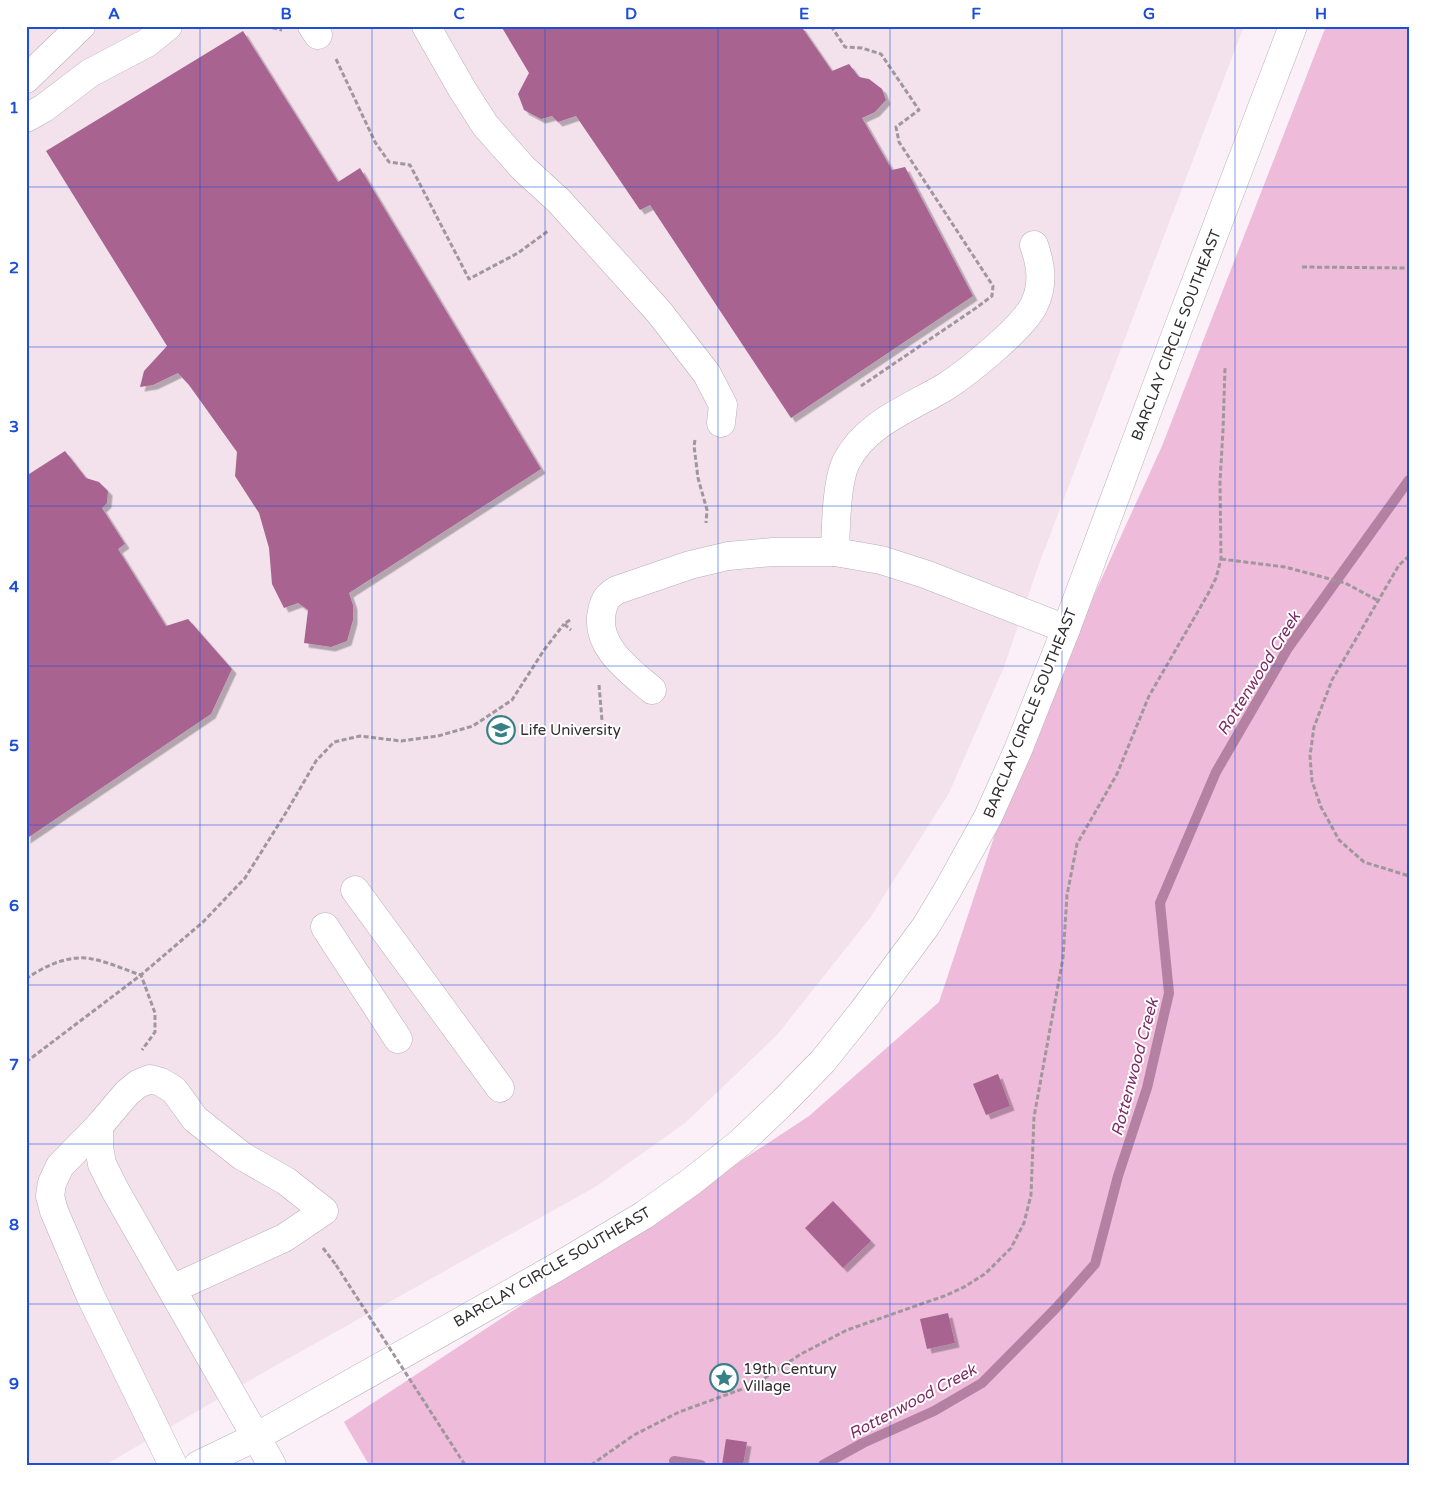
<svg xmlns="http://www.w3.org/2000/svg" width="1435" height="1491" font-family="'Varela Round',sans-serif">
	<defs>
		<filter id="shadow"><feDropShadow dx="4.5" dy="4.5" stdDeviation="0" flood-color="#0004"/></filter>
	</defs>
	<rect width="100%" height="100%" fill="#fbf0f7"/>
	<path fill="#f3e1ec" d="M26 26H1244L1039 564 1004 667 949 793 870 918 777 1035 685 1123 595 1187 273 1367 105 1465H26Z"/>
	<path fill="#efbbdb" d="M1326 26H1409V1465H369L344 1422 809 1116 939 1002 1022 753 1162 446Z"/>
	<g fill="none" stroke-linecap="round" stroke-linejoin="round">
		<g stroke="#b581a2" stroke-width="10">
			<path d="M675 1465 674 1461 701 1465"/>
			<path d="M823 1465 863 1443 934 1411 982 1383 1056 1308 1095 1264 1118 1176 1147 1088 1169 993 1160 903 1216 772 1288 648 1409 480"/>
		</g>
	</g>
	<g fill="#a86490" filter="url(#shadow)">
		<path d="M501 26H801L832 71 849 64 859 77 869 79 882 89 886 100 875 112 862 118 892 170 905 167 973 296 791 418 650 205 640 210 576 116 558 122 552 116 541 119 524 110 518 94 529 73Z"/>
		<path d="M243 31 338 182 360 168 541 469 349 593 353 605V620L347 641 331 647 304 643 308 610 298 603 284 608 272 584 269 548 259 513 235 476 237 452 189 385 178 373 153 385 140 387 144 371 167 346 46 151Z"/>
		<path d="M65 451 86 478 99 482 108 491 107 503 102 508 125 544 118 549 166 626 188 619 232 669 211 714 26 839V476Z"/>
		<path d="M998 1074 1010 1106 986 1115 973 1084Z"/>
		<path d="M833 1201 871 1241 843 1268 805 1228Z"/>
		<path d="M948 1313 955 1343 927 1349 920 1319Z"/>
		<path d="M726 1439 747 1442 743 1465H722Z"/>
	</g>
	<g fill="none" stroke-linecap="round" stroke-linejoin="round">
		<defs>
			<g id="minor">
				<path d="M312 26 318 35"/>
				<path d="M426 26 462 89 485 125 523 168 559 201 659 312 707 374 723 405 721 423"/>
				<path d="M26 79 81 26"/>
				<path d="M26 118 44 108 90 73 147 43 168 26"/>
				<path d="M835 552C836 528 836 483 846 462 866 423 910 408 945 387 967 373 1023 328 1034 305 1044 285 1041 265 1034 245"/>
				<path d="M652 690C629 670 594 646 602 611 604 600 608 595 617 590L690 565 728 556 773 552H835L881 560 925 574 1066 629"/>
				<path d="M355 890 500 1088"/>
				<path d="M325 927 398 1039"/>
				<path d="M99 1126V1147L102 1164 115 1190 272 1465"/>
				<path d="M172 1289 284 1238 324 1211 286 1181 242 1156 195 1119 174 1090 161 1082 150 1079 138 1084 127 1093 99 1126 60 1166 52 1183 50 1196 54 1211 90 1295 173 1465"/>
				<path d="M198 1465 256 1437 557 1267 644 1215 692 1181 741 1142 783 1102 823 1061 863 1011 926 926 947 891 988 817 1018 750 1066 629 1179 326 1293 26"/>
			</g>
		</defs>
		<use href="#minor" stroke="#baafb5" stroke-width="29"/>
		<g stroke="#9f979c" stroke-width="3" stroke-dasharray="5 2.5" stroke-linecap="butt">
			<path d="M265 26 282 30"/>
			<path d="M831 26 845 47 862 48 881 54 919 110 896 127 899 142 993 286 992 296 976 308 861 386"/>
			<path d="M336 59 375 142 389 162 410 165 469 279 518 253 548 231"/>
			<path d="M1302 267 1409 268"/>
			<path d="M695 440 694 446 698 478 707 510 706 523"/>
			<path d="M1409 556 1399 565 1332 680 1314 727 1310 756 1312 781 1321 807 1339 840 1364 862 1409 876"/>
			<path d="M1221 559 1285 567 1345 583 1377 600"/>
			<path d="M570 620 564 624 571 630"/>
			<path d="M599 685 602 720"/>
			<path d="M26 979C44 966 70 954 92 959 109 962 125 970 141 975L155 1013V1032L142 1050"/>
			<path d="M26 1062 141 975 203 922 245 878 287 811 316 761 334 742 360 736 401 741 438 736 473 726 512 700 544 650 564 624"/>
			<path d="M323 1248 336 1265"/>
			<path d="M591 1465 634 1435 679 1412 756 1384 801 1354 847 1330 947 1295 966 1286 986 1273 1011 1248 1024 1223 1031 1195 1034 1117 1063 958 1067 895 1077 844 1117 774 1149 696 1208 594 1216 578 1221 559 1220 482 1223 430 1225 368"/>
		</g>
		<use href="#minor" stroke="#fff" stroke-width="28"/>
		<path stroke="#9f979c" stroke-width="3" stroke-dasharray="5 2.5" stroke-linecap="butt" d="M336 1265 465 1465"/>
	</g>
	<path fill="none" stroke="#1d4ed8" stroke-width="1" stroke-opacity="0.55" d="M200 26V1465M372 26V1465M545 26V1465M718 26V1465M890 26V1465M1062 26V1465M1235 26V1465M26 187H1409M26 347H1409M26 506H1409M26 666H1409M26 825H1409M26 985H1409M26 1144H1409M26 1304H1409"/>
	<defs>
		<symbol id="university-ring" viewBox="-11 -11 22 22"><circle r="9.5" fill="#fff" stroke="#388087" stroke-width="1.5"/><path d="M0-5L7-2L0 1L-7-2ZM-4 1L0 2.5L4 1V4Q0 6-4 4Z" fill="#388087"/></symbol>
		<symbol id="sight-ring" viewBox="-11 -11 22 22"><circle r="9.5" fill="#fff" stroke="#388087" stroke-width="1.5"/><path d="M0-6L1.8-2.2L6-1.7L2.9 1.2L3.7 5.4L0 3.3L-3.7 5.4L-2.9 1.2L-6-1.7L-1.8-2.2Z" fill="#388087"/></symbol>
	</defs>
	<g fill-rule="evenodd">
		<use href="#university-ring" x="485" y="714" width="32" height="32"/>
		<use href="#sight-ring" x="708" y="1362" width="32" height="32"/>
	</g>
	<g text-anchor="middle" stroke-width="4" stroke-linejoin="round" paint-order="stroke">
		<g font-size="15" fill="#312d30" stroke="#fff">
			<text transform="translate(1176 335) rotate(-69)" y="5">BARCLAY CIRCLE SOUTHEAST</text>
			<text transform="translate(1030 713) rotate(-68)" y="5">BARCLAY CIRCLE SOUTHEAST</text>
			<text transform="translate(552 1267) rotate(-30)" y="5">BARCLAY CIRCLE SOUTHEAST</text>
		</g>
		<g font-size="15" fill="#312d30" stroke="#fff" text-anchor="start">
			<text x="520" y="735">Life University</text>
			<text x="743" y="1374">19th Century<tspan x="743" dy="17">Village</tspan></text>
		</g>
		<g font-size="16" font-style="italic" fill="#7e2b65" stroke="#fff">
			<text transform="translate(1258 673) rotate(-58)" y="6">Rottenwood Creek</text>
			<text transform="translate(1134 1067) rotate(-75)" y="6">Rottenwood Creek</text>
			<text transform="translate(912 1401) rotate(-28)" y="6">Rottenwood Creek</text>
		</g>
	</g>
	<rect width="1435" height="1491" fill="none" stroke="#ffffff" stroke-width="55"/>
	<rect x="28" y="28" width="1380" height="1436" fill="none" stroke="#1d4ed8" stroke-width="2"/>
	<g font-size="16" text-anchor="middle" font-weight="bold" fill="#1d4ed8">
		<text x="114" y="19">A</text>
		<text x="286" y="19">B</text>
		<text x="459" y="19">C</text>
		<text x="631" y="19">D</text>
		<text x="804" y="19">E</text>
		<text x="976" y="19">F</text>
		<text x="1149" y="19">G</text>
		<text x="1321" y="19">H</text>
		<text x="14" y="113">1</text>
		<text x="14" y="273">2</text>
		<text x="14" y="432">3</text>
		<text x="14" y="592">4</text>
		<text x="14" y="751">5</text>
		<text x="14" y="911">6</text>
		<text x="14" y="1070">7</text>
		<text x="14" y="1230">8</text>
		<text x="14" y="1389">9</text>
	</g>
</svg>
